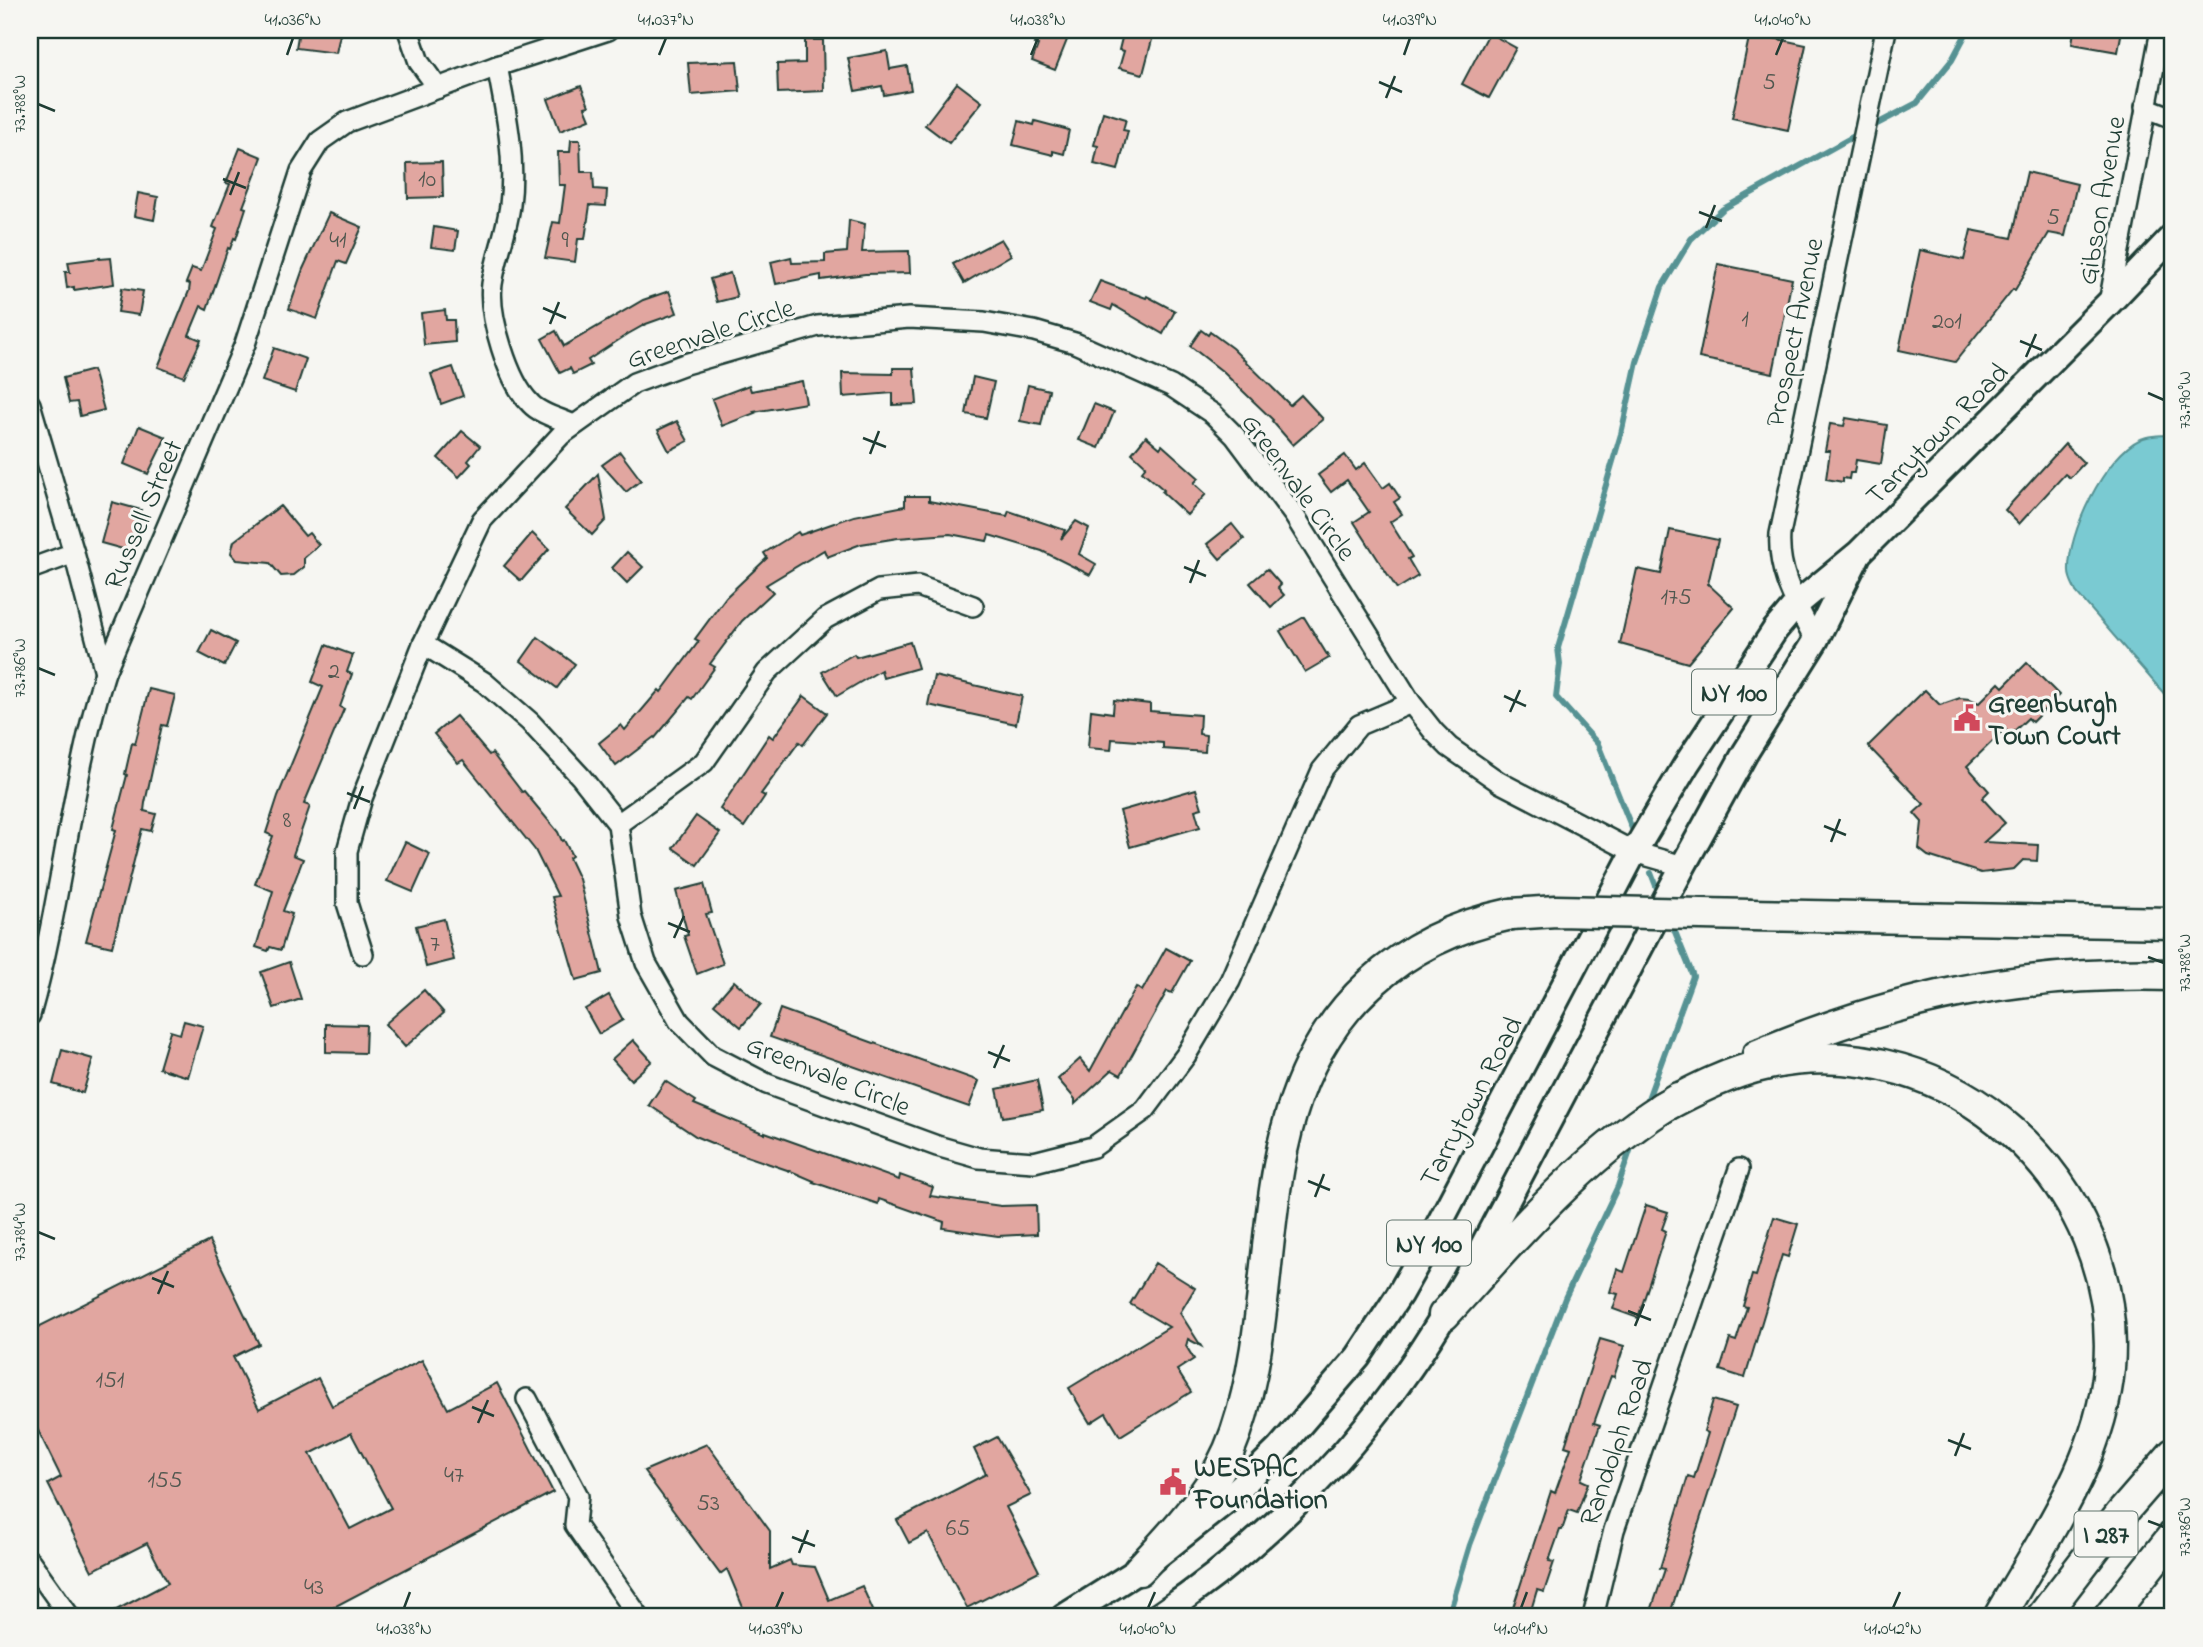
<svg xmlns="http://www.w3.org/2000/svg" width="2203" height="1647" font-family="'Indie Flower',sans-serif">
	<rect width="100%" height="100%" fill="#f6f6f2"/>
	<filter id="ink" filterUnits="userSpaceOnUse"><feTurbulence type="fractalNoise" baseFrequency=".0143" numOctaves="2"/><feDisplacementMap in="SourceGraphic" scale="14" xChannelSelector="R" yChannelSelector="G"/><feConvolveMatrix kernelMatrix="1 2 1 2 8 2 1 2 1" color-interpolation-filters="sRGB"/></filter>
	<g filter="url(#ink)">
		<path fill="#7acad2" stroke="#569293" stroke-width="2" d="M2173 435V704L2076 592C2074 586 2069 579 2069 572 2067 534 2105 455 2141 439 2149 435 2164 435 2173 435Z"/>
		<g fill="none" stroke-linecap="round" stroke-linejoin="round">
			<g stroke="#569293" stroke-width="6">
				<path d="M1877 124 1917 103 1952 60 1968 30"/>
				<path d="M1635 836 1598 744 1556 697 1560 664 1558 648 1621 434 1637 362 1662 287 1691 239 1723 209 1854 136"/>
				<path d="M1651 873 1658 891"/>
				<path d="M1646 1104 1693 976 1671 922"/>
				<path d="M1448 1617 1470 1545 1565 1298 1618 1186 1633 1142"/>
			</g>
		</g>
		<g fill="#e1a6a0" stroke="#1f3d34" stroke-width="2" fill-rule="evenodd">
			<path d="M299 30H341L336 53 296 48Z"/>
			<path d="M1040 30H1071L1055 70 1032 61 1038 45 1034 44Z"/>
			<path d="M1124 30H1150L1149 35 1153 36 1143 74 1119 68 1124 51 1119 50Z"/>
			<path d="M2074 30H2122L2118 52 2072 44Z"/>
			<path d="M1489 33 1516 48 1489 98 1462 84Z"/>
			<path d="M1750 33 1806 45 1788 130 1732 118Z"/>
			<path d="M805 40H823L824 91 778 93 777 64 805 63Z"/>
			<path d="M887 51 890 69 907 66 911 90 884 95 882 86 855 91 848 58Z"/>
			<path d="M737 61 740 91 691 95 688 63Z"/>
			<path d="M957 83 982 102 949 143 925 125Z"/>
			<path d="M581 86 589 106 585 107 590 119 560 131 548 99Z"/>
			<path d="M1103 112 1126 119 1123 130 1128 131 1118 170 1094 164 1098 146 1094 145Z"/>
			<path d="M1019 121 1034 125 1035 121 1069 130 1064 154 1053 151V155L1013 145Z"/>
			<path d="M571 140H580L581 172H593L594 189 607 190 606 206 590 205 585 239H578L575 262 545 258 553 222 560 223 565 185H559L558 152H570Z"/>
			<path d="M240 148 262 157 243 207 246 208 236 239 234 238 230 249 228 248 207 309 201 306 189 335 201 340 184 377 158 367 189 291 190 284 186 283 192 268 201 271 217 229 213 227 230 184 226 183Z"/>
			<path d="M442 162 443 197 408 198 407 163Z"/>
			<path d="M2027 172 2077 184 2065 236 2049 233 2015 290 2013 289 1955 362 1899 350 1920 250 1964 260 1971 230 2012 238Z"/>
			<path d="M138 193 158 197 154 220 134 216Z"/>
			<path d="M329 213 362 227 346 264 338 261 317 319 289 309 303 269Z"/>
			<path d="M849 220 865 224 862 252 909 251 910 273 865 274 821 280V275L776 284 771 262 791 257 792 263 825 262V254L847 252Z"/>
			<path d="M434 227 458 231 455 250 431 247Z"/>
			<path d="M1001 239 1011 255 964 283 953 264Z"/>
			<path d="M100 258V259L111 258 114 284 74 290V287L67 288 65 272H70L68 262Z"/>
			<path d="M1718 264 1792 279 1773 373 1699 358Z"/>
			<path d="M730 273 737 297 717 302 710 279Z"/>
			<path d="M1100 281 1146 298 1147 296 1175 311 1163 334 1113 305 1111 310 1090 302Z"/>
			<path d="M122 288 143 291 139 315 118 312Z"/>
			<path d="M669 291 677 313 646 324 628 334 588 360 591 365 573 374 570 368 560 373 542 339 556 331 564 346 643 300Z"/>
			<path d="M445 310 446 320H454L455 342 424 345 421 313Z"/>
			<path d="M1201 330 1208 335 1210 332 1232 348 1290 405 1301 395 1323 419 1293 445 1272 421 1273 420 1222 371 1190 346Z"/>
			<path d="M274 348 306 359 295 392 262 381Z"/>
			<path d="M453 367 463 396 441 404 431 374Z"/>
			<path d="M893 368H914L917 404 893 405V393L843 397 842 373 893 374Z"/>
			<path d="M93 370 104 410 80 416 77 402 69 403 63 378Z"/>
			<path d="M973 377 994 382 986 418 966 414Z"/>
			<path d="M802 381 806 403 754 412 755 413 722 426 712 399 749 385 751 391Z"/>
			<path d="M1028 385 1049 390 1041 425 1020 421Z"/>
			<path d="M1094 404 1114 412 1099 448 1079 440Z"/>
			<path d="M1846 418 1887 425 1881 464 1856 460 1854 473H1850L1849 479 1843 478V482L1826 479 1830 451H1825L1830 424 1844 426Z"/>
			<path d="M677 421 688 441 669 451 658 430Z"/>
			<path d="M139 426 166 437 148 474 124 464Z"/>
			<path d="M462 431 480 446 468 461 471 464 459 477 438 458Z"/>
			<path d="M1146 436 1160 448 1162 445 1199 478 1194 483 1206 494 1187 515 1162 492 1164 490 1142 471 1146 466 1132 453Z"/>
			<path d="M2065 444 2084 463 2070 478 2065 474 2019 524 2005 510Z"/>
			<path d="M620 452 641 480 626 492 602 465Z"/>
			<path d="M1345 455 1356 470 1365 463 1383 488 1390 483 1400 498 1394 502 1402 514 1390 522 1412 557 1408 559 1418 576 1397 589 1354 522 1369 512 1347 480 1331 492 1318 475Z"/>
			<path d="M598 474 606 520 592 535 565 509Z"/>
			<path d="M905 496H929V501L1007 516 1009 511 1065 530 1061 539 1076 521 1089 528 1079 554 1096 564 1090 575 1042 551 989 535 987 541 950 534 898 538 861 544 827 557 824 550 766 585 773 592 742 621 710 664 715 667 692 699 689 697 655 738 654 737 616 766 599 743 621 725 625 730 659 690 661 692 699 641 695 639 726 597 767 558 764 553 798 532 800 535 854 516 905 506Z"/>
			<path d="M112 502 141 510 130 551 101 543Z"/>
			<path d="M280 506 305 536 309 533 319 545 304 558V567L294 575 281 576 270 563 237 560 231 553 234 541Z"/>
			<path d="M1232 524 1244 539 1220 559 1207 544Z"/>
			<path d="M1670 530 1718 540 1708 584 1734 608 1688 663 1620 644 1637 569 1661 574Z"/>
			<path d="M532 533 549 549 521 581 504 566Z"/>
			<path d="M627 552 643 567 627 583 612 568Z"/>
			<path d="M1267 569 1281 585 1278 588 1284 595 1271 607 1250 583Z"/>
			<path d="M1304 617 1329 658 1305 672 1280 631Z"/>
			<path d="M211 630 236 643 224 666 199 653Z"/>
			<path d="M538 637 575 664 557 688 521 661Z"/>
			<path d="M910 642 918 668 883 678 881 670 837 696 822 672 854 654 856 657Z"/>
			<path d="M326 645 353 655 347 672 352 674 340 707 344 709 304 804 310 806 293 855 303 859 283 911 292 914 281 950 270 947 268 951 256 947 273 891 255 884 273 836 266 833 278 796 323 687 312 682Z"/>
			<path d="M2027 663 2059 695 2032 722 2028 718 2010 735 2005 729 1967 766 1989 791 1982 798 2005 823 1984 842 2038 845 2037 861 2023 860 2014 869 1981 873 1928 856 1919 849 1922 822 1914 813 1924 804 1868 746 1925 690 1940 705 1960 698 1970 699 1979 703 1999 683 2003 687Z"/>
			<path d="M934 676 1022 696 1016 724 928 705Z"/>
			<path d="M149 689 175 695 167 726 162 725 145 803 144 811 156 814 151 831 142 829 112 947 86 941 116 830 113 829 127 775 125 774 132 743 135 744Z"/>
			<path d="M804 696 827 713 803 745 799 742 761 794 765 796 744 827 720 809 769 735 773 738Z"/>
			<path d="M1114 700 1150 704V711L1200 715 1199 734 1206 735 1205 752 1163 749V743L1112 739 1111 750 1088 748 1091 710 1113 713Z"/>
			<path d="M456 716 489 755 492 753 522 792 524 791 558 832 562 841 564 840 572 856 569 858 579 879 602 973 576 980 552 897 558 896 535 850 463 760 458 763 434 734Z"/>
			<path d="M1196 789 1202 808 1195 810 1200 827 1130 847 1120 811Z"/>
			<path d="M696 816 720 833 697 865 673 848Z"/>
			<path d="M405 842 430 854 413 892 387 881Z"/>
			<path d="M704 884 712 913 706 914 723 964 697 974 684 936 688 935 676 891Z"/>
			<path d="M444 919 454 960 426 967 416 926Z"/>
			<path d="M1166 948 1190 961 1172 993 1167 991 1121 1075 1112 1070 1075 1104V1099L1058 1079 1080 1059 1090 1071 1136 987 1142 991Z"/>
			<path d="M289 962 301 999 274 1008 261 972Z"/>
			<path d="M734 981 761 1004 741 1027 714 1004Z"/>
			<path d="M424 990 444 1013 405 1047 385 1024Z"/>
			<path d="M609 995 623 1020 599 1034 585 1009Z"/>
			<path d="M780 1009 979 1081 969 1107 770 1037Z"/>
			<path d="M184 1021 203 1026 188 1077 159 1068 170 1031 180 1034Z"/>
			<path d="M326 1024 366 1025 365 1053 326 1052Z"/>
			<path d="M633 1040 652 1061 631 1080 612 1059Z"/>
			<path d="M62 1050 93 1059 83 1093 53 1084Z"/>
			<path d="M1037 1080 1043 1110 1003 1117 997 1089Z"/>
			<path d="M665 1081 696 1101 694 1104 765 1134V1132L899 1180 900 1175 933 1187 930 1196 1001 1206 1036 1205 1037 1234 998 1236 943 1228 944 1222 879 1199 878 1204 813 1182 814 1181 793 1172 726 1149 697 1137 649 1105Z"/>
			<path d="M1646 1205 1668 1212 1662 1229 1666 1231 1638 1318 1613 1309 1618 1294 1610 1292 1617 1269 1624 1272Z"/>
			<path d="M1774 1217 1798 1224 1788 1257 1782 1255 1745 1378 1720 1370 1730 1339 1736 1341 1747 1307 1743 1306 1752 1275 1756 1276Z"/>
			<path d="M209 1241 259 1344 233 1357 259 1409 318 1378 332 1406 422 1360 448 1409 497 1383 553 1492 315 1617H103L168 1583 147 1543 92 1571 48 1484 61 1477 30 1414V1331ZM351 1433 391 1508 350 1529 310 1454Z"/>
			<path d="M1155 1263 1195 1288 1180 1313 1201 1346 1188 1339 1186 1346 1194 1359 1177 1370 1191 1392 1120 1436 1106 1413 1090 1423 1069 1388 1169 1327 1130 1304Z"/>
			<path d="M1600 1339 1624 1346 1614 1377 1611 1376 1594 1423 1600 1425 1581 1480 1588 1483 1577 1513 1569 1510 1562 1530H1560L1549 1561 1554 1562 1544 1592 1537 1590 1529 1617H1510L1551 1491 1555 1493 1571 1448 1565 1446Z"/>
			<path d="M1713 1400 1736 1407 1669 1617H1649L1665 1569 1660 1568 1688 1476 1694 1478 1708 1433 1704 1431Z"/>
			<path d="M997 1437 1031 1495 1006 1507 1039 1571 967 1608 928 1533 909 1543 897 1520 986 1474 974 1449Z"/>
			<path d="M707 1444 770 1531V1569L790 1560 792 1565 815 1567 829 1600 862 1586 876 1617H747L727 1569 720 1574 644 1471Z"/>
		</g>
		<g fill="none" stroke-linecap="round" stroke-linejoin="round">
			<defs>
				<g id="minor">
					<path d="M408 30 419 62 438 88"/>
					<path d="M497 66C506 112 516 158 510 205 507 231 496 257 492 284 488 315 508 382 531 404 540 414 561 419 574 425"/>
					<path d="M2145 107 2173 118"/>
					<path d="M2109 303 2161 30"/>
					<path d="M30 404 74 553 105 672"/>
					<path d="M30 569 74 553"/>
					<path d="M1815 641C1798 606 1777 574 1780 534L1886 30"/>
					<path d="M1411 703 1359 725 1322 770 1230 981 1186 1055 1145 1110 1093 1147 1034 1162 979 1158 937 1146 767 1084 713 1056 679 1021 646 963 631 916 618 824 581 777 530 722 484 682 423 644 482 520 561 435 634 383 685 364 818 326 909 318 984 322 1034 331 1075 343 1171 386 1213 414 1235 436 1294 515 1411 703 1434 732 1449 747 1499 782 1634 852 1683 866"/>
					<path d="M618 824 704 762 767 672 825 619 879 590 918 586 973 606"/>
					<path d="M363 954 347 903V851L362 798 423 644"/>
					<path d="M30 1015C62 902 70 784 105 672L245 344 301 171 320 141 347 122 497 66 608 30"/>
					<path d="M527 1399 578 1496 575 1525 639 1617"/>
					<path d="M30 1561 70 1617"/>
					<path d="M1593 1617 1614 1530 1739 1169"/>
				</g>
				<g id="major">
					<path d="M1064 1617 1139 1570 1226 1501 1279 1449 1358 1357 1399 1295 1437 1228 1634 852 1686 765 1775 630 1797 604 1859 553 2109 303 2173 236"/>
					<path d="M1157 1617C1252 1554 1338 1470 1404 1376 1426 1346 1445 1314 1464 1282L1683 866 1745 753 1815 641 1857 557"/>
				</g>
				<g id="highway">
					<path d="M1751 915 2173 923"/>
					<path d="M1758 1055C1897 996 2022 971 2173 975"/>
					<path d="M1661 1108C1695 1090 1729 1072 1768 1064 1951 1026 2124 1183 2109 1368 2101 1460 2043 1539 1999 1617"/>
					<path d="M1444 1315C1516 1236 1585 1153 1678 1098"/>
					<path d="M1139 1570C1179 1527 1217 1488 1236 1432 1287 1283 1242 1101 1370 984 1410 947 1458 925 1511 914"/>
					<path d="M2042 1617 2121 1514 2173 1454"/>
					<path d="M2109 1617 2173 1536"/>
				</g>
			</defs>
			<use href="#minor" stroke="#1f3d34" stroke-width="24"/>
			<use href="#major" stroke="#1f3d34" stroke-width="30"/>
			<use href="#highway" stroke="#1f3d34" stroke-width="35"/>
			<use href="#minor" stroke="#f6f6f2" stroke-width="19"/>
			<use href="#major" stroke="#f6f6f2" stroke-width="24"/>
			<use href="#highway" stroke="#f6f6f2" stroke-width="30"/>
			<defs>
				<path id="highway-bridge" d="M1511 914 1556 911 1751 915"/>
			</defs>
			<use href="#highway-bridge" stroke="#1f3d34" stroke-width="35" stroke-linecap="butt"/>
			<use href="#highway-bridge" stroke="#f6f6f2" stroke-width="30"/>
		</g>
	</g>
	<path fill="none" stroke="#1f3d34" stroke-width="2.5" d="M287 55 293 38M659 55 666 38M1031 55 1038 38M1404 55 1410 38M1776 55 1783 38M1379 82 1402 92M1386 98 1395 76M38 104 55 111M223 179 246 188M230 195 239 172M1699 212 1722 221M1706 228 1715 205M543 308 566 318M550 324 559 302M2020 341 2042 350M2026 357 2036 334M2148 393 2164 400M863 438 886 447M870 454 879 431M1184 567 1206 576M1190 583 1199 560M38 668 55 675M1504 696 1526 706M1510 712 1520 690M347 793 370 802M354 809 363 786M1824 826 1846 835M1831 842 1840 819M668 923 690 932M674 938 684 916M2148 957 2164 963M988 1052 1010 1061M994 1068 1004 1045M1308 1181 1330 1190M1315 1197 1324 1174M38 1232 55 1239M152 1278 174 1287M158 1294 168 1271M1628 1311 1651 1320M1635 1326 1644 1304M472 1407 494 1416M478 1423 488 1400M1948 1440 1971 1449M1955 1456 1964 1433M2148 1521 2164 1527M792 1537 815 1546M799 1553 808 1530M404 1608 410 1592M776 1608 783 1592M1148 1608 1155 1592M1521 1608 1527 1592M1893 1608 1900 1592"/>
	<defs>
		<symbol id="civic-bare" viewBox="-9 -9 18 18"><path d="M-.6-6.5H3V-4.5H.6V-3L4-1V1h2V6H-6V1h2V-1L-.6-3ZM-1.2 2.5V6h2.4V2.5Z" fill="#d1495b" stroke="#f6f6f2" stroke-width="2.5" paint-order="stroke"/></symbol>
	</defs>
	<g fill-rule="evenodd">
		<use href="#civic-bare" x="1948" y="699" width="38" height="38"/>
		<use href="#civic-bare" x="1154" y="1463" width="38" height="38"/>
	</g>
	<g text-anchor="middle" stroke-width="6" stroke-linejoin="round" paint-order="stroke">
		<g font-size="24" fill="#50574f">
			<text x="1769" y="89">5</text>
			<text x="427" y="186">10</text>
			<text x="2053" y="224">5</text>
			<text x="338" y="247">41</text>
			<text x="565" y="247">9</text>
			<text x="1745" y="326">1</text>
			<text x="1947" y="328">201</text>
			<text x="1676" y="604">175</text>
			<text x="334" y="678">2</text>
			<text x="287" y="827">8</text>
			<text x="435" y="951">7</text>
			<text x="110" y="1387">151</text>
			<text x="454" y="1482">47</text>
			<text x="165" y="1487">155</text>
			<text x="708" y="1510">53</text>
			<text x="958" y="1535">65</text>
			<text x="314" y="1594">43</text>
		</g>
		<g fill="#f6f6f2" stroke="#60746d" stroke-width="2">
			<rect x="1692" y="669.5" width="84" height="45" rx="5"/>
			<rect x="1387" y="1220.5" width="84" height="45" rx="5"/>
			<rect x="2074.5" y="1511.5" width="63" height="45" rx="5"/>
		</g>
		<g font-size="26" font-weight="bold" fill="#1f3d34">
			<text x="1734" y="701">NY 100</text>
			<text x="1429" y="1252">NY 100</text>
			<text x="2106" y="1543">I 287</text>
		</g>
		<g font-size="28" fill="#1f3d34" stroke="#f6f6f2">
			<text transform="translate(2100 200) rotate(-80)" y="10">Gibson Avenue</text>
			<text transform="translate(710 332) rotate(-18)" y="10">Greenvale Circle</text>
			<text transform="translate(1793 332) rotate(-78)" y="10">Prospect Avenue</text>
			<text transform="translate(1936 433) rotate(-45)" y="10">Tarrytown Road</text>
			<text transform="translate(1300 486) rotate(54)" y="10">Greenvale Circle</text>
			<text transform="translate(142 514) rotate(-67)" y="10">Russell Street</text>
			<text transform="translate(829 1074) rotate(22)" y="10">Greenvale Circle</text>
			<text transform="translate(1470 1101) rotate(-62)" y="10">Tarrytown Road</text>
			<text transform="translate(1615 1442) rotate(-71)" y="10">Randolph Road</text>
		</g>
		<g font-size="28" font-weight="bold" fill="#1f3d34" stroke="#f6f6f2" text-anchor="start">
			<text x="1988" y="712">Greenburgh<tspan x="1988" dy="32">Town Court</tspan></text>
			<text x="1194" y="1476">WESPAC<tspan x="1194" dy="32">Foundation</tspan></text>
		</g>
	</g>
	<rect width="2203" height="1647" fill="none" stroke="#f6f6f2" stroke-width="77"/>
	<rect x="38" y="38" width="2126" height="1570" fill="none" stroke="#1f3d34" stroke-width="2.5"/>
	<g font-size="18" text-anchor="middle" fill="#1f3d34">
		<text x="293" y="25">41.036°N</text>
		<text x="666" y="25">41.037°N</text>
		<text x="1038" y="25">41.038°N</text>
		<text x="1410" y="25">41.039°N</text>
		<text x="1783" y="25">41.040°N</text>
		<text transform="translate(19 104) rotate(-90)" y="6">73.788°W</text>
		<text transform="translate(2184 400) rotate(-90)" y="6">73.790°W</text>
		<text transform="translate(19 668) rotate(-90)" y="6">73.786°W</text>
		<text transform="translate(2184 963) rotate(-90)" y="6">73.788°W</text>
		<text transform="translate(19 1232) rotate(-90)" y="6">73.784°W</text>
		<text transform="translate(2184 1527) rotate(-90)" y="6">73.786°W</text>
		<text x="404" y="1634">41.038°N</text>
		<text x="776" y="1634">41.039°N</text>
		<text x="1148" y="1634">41.040°N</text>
		<text x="1521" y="1634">41.041°N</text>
		<text x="1893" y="1634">41.042°N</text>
	</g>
</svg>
